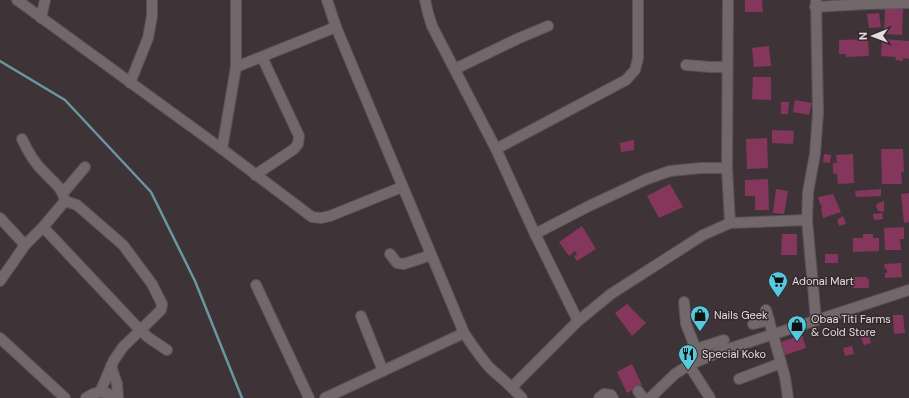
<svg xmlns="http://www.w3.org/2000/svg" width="909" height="398" font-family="'DM Sans',sans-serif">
	<rect width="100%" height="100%" fill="#3e3438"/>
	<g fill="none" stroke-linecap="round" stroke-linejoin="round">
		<path stroke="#6997a0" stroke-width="2.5" d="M0 61 65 100 151 192 195 281 242 398"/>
	</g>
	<g fill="#85365d">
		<path d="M745 0H762L763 12H745Z"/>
		<path d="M885 9H903L902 35 884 34Z"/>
		<path d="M879 13 881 27 869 28 867 14Z"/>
		<path d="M868 39 869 56 846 57V54H839V40Z"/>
		<path d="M882 39 909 41V59L903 58V61L895 60 896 57 881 56Z"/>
		<path d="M769 46 771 66 754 67 752 48Z"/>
		<path d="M753 77H771V100L752 99Z"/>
		<path d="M795 100 812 103 809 115 793 112Z"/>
		<path d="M781 102H789L788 114H781Z"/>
		<path d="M772 130 794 131 793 144 772 143Z"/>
		<path d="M767 138 768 168 747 169 746 139Z"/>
		<path d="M634 140V150L621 152 620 143Z"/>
		<path d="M881 149H903L904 172H901L902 184H882Z"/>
		<path d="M824 154 831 155 830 163 823 162Z"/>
		<path d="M853 154 854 183 838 184 837 174H833V163H837L836 155Z"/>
		<path d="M768 179 769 210H755V196H745V180Z"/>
		<path d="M670 184 683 207 659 218 647 196Z"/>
		<path d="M776 189 788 191 784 214 773 213Z"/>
		<path d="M881 189V196L856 197 855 191Z"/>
		<path d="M909 193V222L904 223 901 194Z"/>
		<path d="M833 194 841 212 823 218 821 209H822L821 204H820L818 197Z"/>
		<path d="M884 201V212L878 211 876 206 878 203Z"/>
		<path d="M882 213 883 219 874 220 873 214Z"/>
		<path d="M843 216 846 224 839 226 837 220Z"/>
		<path d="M582 226 596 249 577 261 574 256 577 255 575 251 569 256 559 242Z"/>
		<path d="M904 227V239H900L901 250H885L884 228Z"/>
		<path d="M782 234H797V255H781Z"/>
		<path d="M863 234H873V238H879V251L853 252V238H863Z"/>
		<rect x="825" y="254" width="13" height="9"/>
		<path d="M901 263 902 277 885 278V273H887V269H885L884 264Z"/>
		<path d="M853 277H866L869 280V288H853Z"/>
		<path d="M627 304 646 323 632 336 615 313Z"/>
		<path d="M893 315H903L905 333 894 334Z"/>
		<path d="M868 332 871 343 864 345 860 335Z"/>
		<path d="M802 335 806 348 785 355 781 342Z"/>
		<path d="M852 346 854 354 845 356 843 348Z"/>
		<path d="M632 364 642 385 627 393 617 372Z"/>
	</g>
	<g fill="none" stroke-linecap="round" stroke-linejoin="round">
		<defs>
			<g id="minor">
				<path d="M17 0 222 149 312 217 321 218 330 216 402 187"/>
				<path d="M327 0 336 27 464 333C472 345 480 357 490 368 501 378 512 387 522 398"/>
				<path d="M425 0 428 13 432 26 496 149 535 234 578 321"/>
				<path d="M728 0 727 168 730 223 807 220"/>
				<path d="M816 0 818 113 815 154 808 192 807 220 816 320"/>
				<path d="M815 7 866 4 909 3"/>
				<path d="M41 18 45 0"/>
				<path d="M686 65 710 67H727"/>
				<path d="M236 67 336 27"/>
				<path d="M455 69 517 39 548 26"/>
				<path d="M130 83 148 38 152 16V0"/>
				<path d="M22 139C28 152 35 164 45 173 54 183 62 187 65 201"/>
				<path d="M222 149 236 67V0"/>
				<path d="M496 149 626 80 635 70 638 58V0"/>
				<path d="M255 175 294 149 298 144 299 136 262 57"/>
				<path d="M63 193 85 167"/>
				<path d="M65 201 77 205 123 245 152 284 162 304 161 310 123 347 114 360 100 392"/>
				<path d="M0 218 25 245"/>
				<path d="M43 227 140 330 149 338 167 350"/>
				<path d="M535 234 589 206 647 179 670 171 701 168H727"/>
				<path d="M390 254 397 263 404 264 431 255"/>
				<path d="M0 281 25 245 43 227 65 201"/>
				<path d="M256 285 309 398"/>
				<path d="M684 302 686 324 700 360"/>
				<path d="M766 310 785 377 788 398"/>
				<path d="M361 316 383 371"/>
				<path d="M753 324 769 320"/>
				<path d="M0 338 65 398"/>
				<path d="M696 349 724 340"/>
				<path d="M689 365 710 398"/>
				<path d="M111 366 117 384 118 398"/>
				<path d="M739 379 781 363"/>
				<path d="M512 387 578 321 611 294 703 235 730 223"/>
				<path d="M638 391 643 398"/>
				<path d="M86 398C95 391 106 390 114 398"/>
				<path d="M325 398 464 333"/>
				<path d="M599 398 604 394 611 395 613 398"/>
				<path d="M650 398 675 374 689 365 722 351 909 290"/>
			</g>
		</defs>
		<use href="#minor" stroke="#5a5255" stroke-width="12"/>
		<use href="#minor" stroke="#72676b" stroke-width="10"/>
	</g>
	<defs>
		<symbol id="supermarket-pin" viewBox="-11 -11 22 30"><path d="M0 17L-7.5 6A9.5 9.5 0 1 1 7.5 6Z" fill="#54cade" stroke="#342a2e"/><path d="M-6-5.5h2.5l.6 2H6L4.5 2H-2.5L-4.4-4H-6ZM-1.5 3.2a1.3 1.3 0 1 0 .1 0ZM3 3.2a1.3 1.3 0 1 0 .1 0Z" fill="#111"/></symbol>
		<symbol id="shop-pin" viewBox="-11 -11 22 30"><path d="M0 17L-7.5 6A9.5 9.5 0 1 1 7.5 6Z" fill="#54cade" stroke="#342a2e"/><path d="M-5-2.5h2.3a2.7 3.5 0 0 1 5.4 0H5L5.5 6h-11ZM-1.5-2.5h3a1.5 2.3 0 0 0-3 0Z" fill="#111"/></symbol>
		<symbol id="restaurant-pin" viewBox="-11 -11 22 30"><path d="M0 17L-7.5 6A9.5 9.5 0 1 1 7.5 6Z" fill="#54cade" stroke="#342a2e"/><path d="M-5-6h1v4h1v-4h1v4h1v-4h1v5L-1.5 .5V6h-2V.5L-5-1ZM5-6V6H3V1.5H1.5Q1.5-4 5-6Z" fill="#111"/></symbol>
	</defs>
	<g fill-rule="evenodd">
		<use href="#supermarket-pin" x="767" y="270" width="22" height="30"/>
		<use href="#shop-pin" x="689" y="304" width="22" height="30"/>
		<use href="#shop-pin" x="786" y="314" width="22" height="30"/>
		<use href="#restaurant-pin" x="677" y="343" width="22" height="30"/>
	</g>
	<g text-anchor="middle" stroke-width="3" stroke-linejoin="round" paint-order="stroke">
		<g font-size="11" fill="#e4dee0" stroke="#342a2e" text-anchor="start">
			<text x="792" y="285">Adonai Mart</text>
			<text x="714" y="319">Nails Geek</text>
			<text x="811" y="323">Obaa Titi Farms<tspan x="811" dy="13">&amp; Cold Store</tspan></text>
			<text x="702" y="358">Special Koko</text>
		</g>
	</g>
	<g transform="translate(873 36) rotate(269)" stroke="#342a2e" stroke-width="3" paint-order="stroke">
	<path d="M0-3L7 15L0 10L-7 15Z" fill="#e4dee0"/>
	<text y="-6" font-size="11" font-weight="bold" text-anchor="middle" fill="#e4dee0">N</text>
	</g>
</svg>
